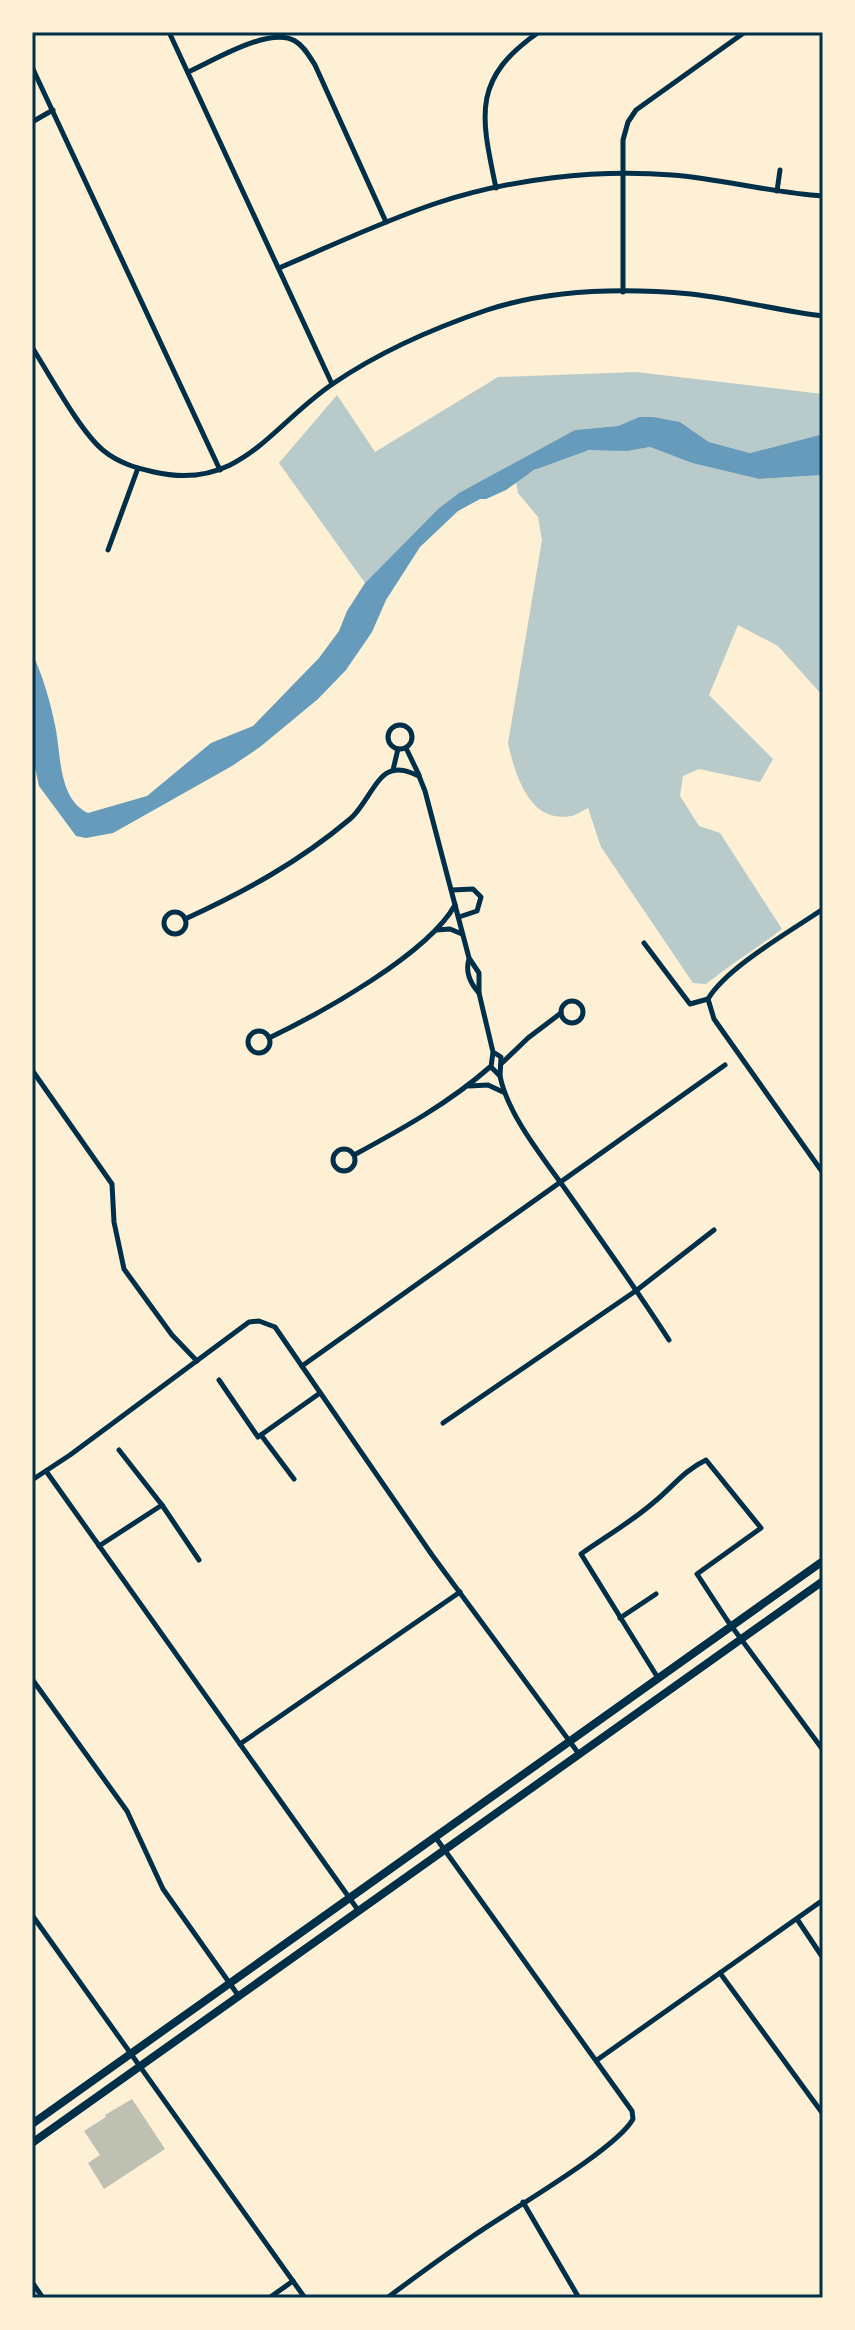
<svg xmlns="http://www.w3.org/2000/svg" width="855" height="2330" font-family="Raleway,sans-serif">
	<rect width="100%" height="100%" fill="#fdf0d5"/>
	<g fill="#b9caca">
		<path d="M636 372 823 394V434L750 453 709 442 680 422 639 417 618 426 575 430 438 509 365 583 279 463 337 395 375 452 498 377Z"/>
		<path d="M650 447 692 463 759 479 823 475V696L778 646 738 625 709 695 773 759 760 782 699 769 683 776 680 796 699 826 720 833 782 929C757 948 731 964 706 984L693 983 601 847 588 808C583 810 577 815 571 816 529 824 515 774 508 743L542 540 538 517 518 493 516 482C537 467 567 452 593 450 612 450 631 451 650 447Z"/>
	</g>
	<path fill="#669bbc" d="M639 417H653L680 422 709 442 750 453 823 434V475L759 479 692 463 650 447 627 451 589 450 534 470 506 490 486 499H480L458 511 420 547 386 600 372 632 346 670 318 699 260 747 232 766 113 833 86 838 76 836 39 786 32 753V653C43 676 51 704 56 730 61 758 59 799 88 813L147 796 211 743 253 726 319 658 339 631 347 611 365 583 438 509 459 493 575 430 618 426Z"/>
	<path fill="#bec0b2" d="M132 2099 165 2149 104 2189 88 2163 100 2155 84 2131 106 2117 105 2115Z"/>
	<g fill="none" stroke-linecap="round" stroke-linejoin="round">
		<g stroke="#003049" stroke-width="5">
			<path d="M169 32 332 384"/>
			<path d="M32 67 220 470"/>
			<path d="M188 72C213 61 269 26 295 41 304 46 309 56 315 65L386 222"/>
			<path d="M32 122 53 110"/>
			<path d="M496 188C481 116 471 79 539 32"/>
			<path d="M777 191 780 170"/>
			<path d="M279 268C331 246 383 221 437 203 510 179 595 169 672 175 723 179 772 193 823 196"/>
			<path d="M623 292V140L628 122 636 110 745 32"/>
			<path d="M32 347C49 374 81 433 104 451 119 463 136 468 154 472 241 492 271 425 334 383 381 351 434 328 487 310 551 289 625 288 691 294 736 299 779 311 823 316"/>
			<path d="M108 550 138 468"/>
			<circle cx="400" cy="737" r="12"/>
			<path d="M406 748 419 775"/>
			<path d="M393 770 398 749"/>
			<path d="M452 890 473 889 481 897 477 911 459 917"/>
			<circle cx="175" cy="923" r="11"/>
			<path d="M185 919C244 892 299 862 350 819 364 808 375 778 389 772 399 767 410 772 419 776L425 791 469 958 479 973V993L493 1052 491 1067 500 1076 501 1057 493 1052"/>
			<path d="M436 930 450 929 462 934"/>
			<path d="M644 943 690 1004 708 999"/>
			<path d="M469 959C465 972 470 983 479 993"/>
			<path d="M708 999 714 1019 823 1173"/>
			<path d="M708 999C727 967 791 931 823 909"/>
			<circle cx="572" cy="1012" r="11"/>
			<circle cx="259" cy="1042" r="11"/>
			<path d="M269 1038C321 1013 428 954 455 905"/>
			<path d="M502 1063 528 1038 561 1013"/>
			<path d="M32 1070 112 1184 114 1222 124 1269 172 1335 197 1361"/>
			<path d="M500 1076C508 1116 545 1160 568 1193 602 1241 637 1290 669 1340"/>
			<path d="M469 1086 488 1085 503 1092"/>
			<circle cx="344" cy="1160" r="11"/>
			<path d="M354 1155C402 1129 449 1103 490 1067"/>
			<path d="M302 1366 725 1065"/>
			<path d="M219 1380 258 1437 320 1393"/>
			<path d="M443 1423 637 1290 714 1230"/>
			<path d="M261 1435 294 1479"/>
			<path d="M119 1450 162 1505 199 1560"/>
			<path d="M46 1471 358 1910"/>
			<path d="M32 1480 70 1455 249 1322 259 1321 275 1327 432 1555 579 1754"/>
			<path d="M99 1546 162 1505"/>
			<path d="M620 1618 656 1594"/>
			<path d="M658 1678 581 1554C605 1537 631 1522 653 1503 673 1487 683 1471 706 1460L761 1528 697 1574 727 1620 823 1750"/>
			<path d="M32 1679 127 1811 163 1889 238 1995"/>
			<path d="M240 1744 460 1592"/>
			<path d="M32 1915 305 2298"/>
			<path d="M797 1919 823 1958"/>
			<path d="M720 1973 823 2114"/>
			<path d="M597 2060 823 1900"/>
			<path d="M523 2202 579 2298"/>
			<path d="M32 2282 43 2298"/>
			<path d="M269 2298 293 2281"/>
			<path d="M387 2298C415 2277 444 2256 473 2236 507 2212 616 2150 633 2119L632 2111 436 1838"/>
		</g>
		<g stroke="#003049" stroke-width="8">
			<path d="M32 2124 823 1561"/>
			<path d="M32 2143 823 1581"/>
		</g>
	</g>
	<rect width="855" height="2330" fill="none" stroke="#fdf0d5" stroke-width="68"/>
	<rect x="34" y="34" width="787" height="2262" fill="none" stroke="#003049" stroke-width="3"/>
</svg>
